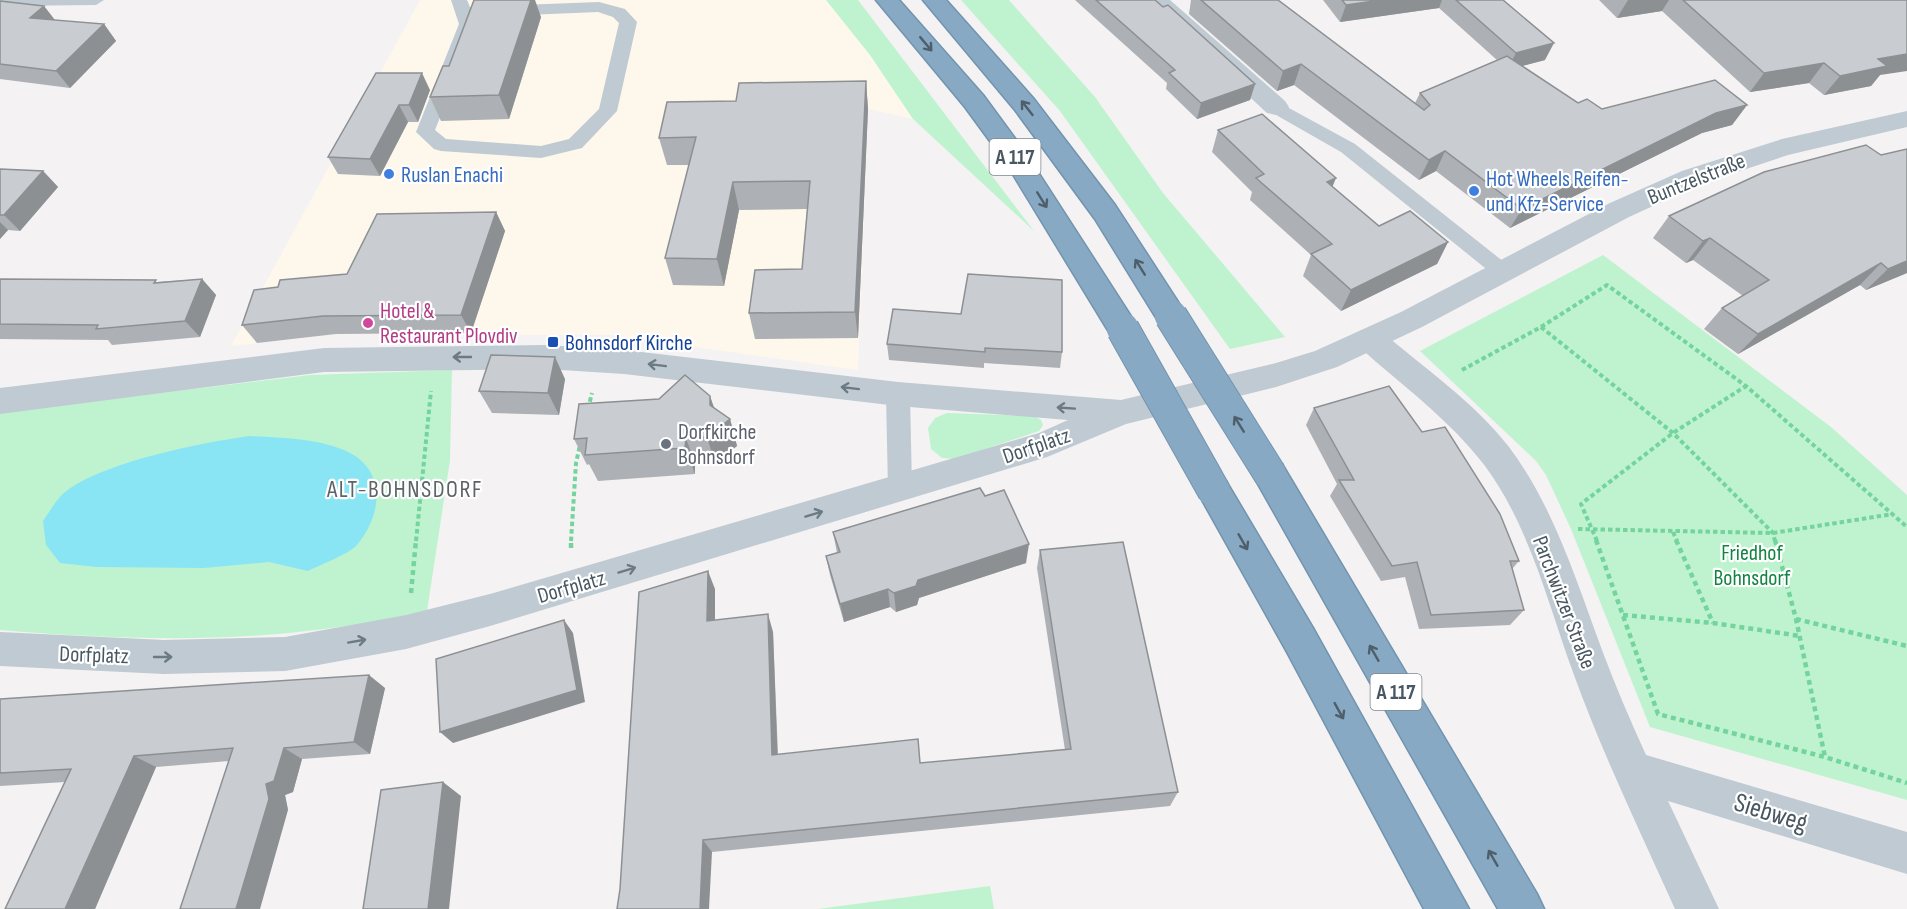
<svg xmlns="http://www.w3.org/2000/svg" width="1907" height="909" font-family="'Sofia Sans Condensed',sans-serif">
	<rect width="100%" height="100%" fill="#f4f2f2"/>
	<path fill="#fef7ec" d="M420 0H826L870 55 913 119 868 109 858 370 609 335 336 334 231 346Z"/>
	<g fill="#bff3cf">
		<path d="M826 0H858L1034 231 913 119 870 55Z"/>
		<path d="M961 0H1009L1095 97 1163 193 1285 337 1230 349 1060 111Z"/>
		<path d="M1603 255 1831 427 1907 495V800L1650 727 1571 529 1546 475 1536 461 1420 351Z"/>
		<path d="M452 370 450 460 427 611C393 618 358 625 324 629 218 643 105 639 0 630V412L310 375Z"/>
		<path d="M947 413 1034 416 1041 420 1043 425 1039 431 955 459 942 458 931 449 928 428 935 418Z"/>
		<path d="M990 886 994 909H818Z"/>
	</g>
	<path fill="#89e5f3" d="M249 436C281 438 315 438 344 450 387 468 383 514 357 545 349 554 320 565 308 571L269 562 204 568 96 567 60 563 46 545 43 521C50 511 58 496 69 489 109 461 200 443 249 436Z"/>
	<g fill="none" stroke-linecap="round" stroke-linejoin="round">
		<defs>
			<g id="motorway">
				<path d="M876 0H899L983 95 1025 152 1134 321 1138 329 1134 337 1123 340 1112 337 1006 163 965 107Z"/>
				<path d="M923 0H946L1033 98 1115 205 1182 308 1186 316 1182 324 1171 327 1160 324 1095 219 1015 110Z"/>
				<path d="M1270 460 1282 464 1537 894 1544 909H1498L1258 484 1253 474 1258 464Z"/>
				<path d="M1214 477 1226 481 1313 628 1469 909H1424L1287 652 1197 491 1202 481Z"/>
			</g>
		</defs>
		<use href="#motorway" stroke="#7294af" stroke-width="3"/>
		<g stroke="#74d49d" stroke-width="4" stroke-dasharray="4.5 3" stroke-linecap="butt">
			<path d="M1541 327 1673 433 1773 533 1775 541"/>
			<path d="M1462 370 1541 327 1607 285 1746 386 1907 527"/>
			<path d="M588 409 592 393"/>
			<path d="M1578 529 1773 533 1893 514"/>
			<path d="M1673 532 1677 541"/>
			<path d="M416 541 431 391"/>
			<path d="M571 541 576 463 580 445"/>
			<path d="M1597 541 1581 504 1673 433 1746 386"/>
		</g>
		<g stroke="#74d49d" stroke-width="4.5" stroke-dasharray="5 4" stroke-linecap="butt">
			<path d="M1596 540 1658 714 1825 757 1907 783"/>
			<path d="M1676 540 1713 623"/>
			<path d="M1775 540 1796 619 1825 757"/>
			<path d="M571 548V540"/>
			<path d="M411 593 416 540"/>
			<path d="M1623 615 1713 623 1800 636"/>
			<path d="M1796 619 1907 646"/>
		</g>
		<g fill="#bfcad2" fill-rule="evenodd">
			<path d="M0 0H104L96 5 0 6Z"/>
			<path d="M451 0H467L470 7 599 2 625 9 637 22 617 111 582 148 541 158 441 151 434 149 416 132 459 24ZM598 12 613 17 619 23 599 109 569 139 541 146 446 139 435 130 477 24 474 17Z"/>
			<path d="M1276 101 1355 144 1509 266 1513 271 1509 276 1502 279 1495 276 1341 152 1269 111 1267 107 1269 103Z"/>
			<path d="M898 385 906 388 910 394 912 489 909 496 900 499 891 496 888 489 886 394 890 388Z"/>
		</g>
		<g fill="#bfcad2" fill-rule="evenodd">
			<path d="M1145 0H1170L1285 101 1289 107 1285 113 1276 115 1267 113Z"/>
			<path d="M1370 328 1381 331C1424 368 1474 402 1509 447 1554 507 1576 580 1602 650 1615 685 1630 720 1646 755L1907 832V874L1668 801 1719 909H1675C1640 831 1603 755 1574 675 1548 604 1530 527 1485 466 1450 420 1402 385 1359 347L1355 339 1359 331Z"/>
		</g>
		<path fill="#bfcad2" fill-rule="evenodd" d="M1907 111V127L1788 155 1701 184 1629 217 1422 327 1337 367 1276 387 1126 424 1047 457 490 626 406 649 285 671 164 674 0 666V632L164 640 285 637 406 615 490 594 1039 433 1068 420 898 406 624 374 546 369 324 372 0 414V388L324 348 546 345 624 350 898 382 1121 400 1276 363 1315 351 1401 312 1610 203 1682 171 1782 139Z"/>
		<use href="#motorway" fill="#87a9c3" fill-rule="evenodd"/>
		<defs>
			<g id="motorway-bridge">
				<path d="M1171 316 1270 474"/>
				<path d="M1123 329 1214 491"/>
			</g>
		</defs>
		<use href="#motorway-bridge" stroke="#7294af" stroke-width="34" stroke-linecap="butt"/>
		<use href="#motorway-bridge" stroke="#87a9c3" stroke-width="32"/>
	</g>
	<g fill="#adb0b5">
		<path d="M1075 0H1155L1255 84 1250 100 1197 119 1166 89 1167 83Z"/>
		<path d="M1191 0H1278L1415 103 1420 93 1497 60 1439 8 1340 22 1323 0H1503L1545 60 1522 66 1578 103 1602 109 1747 105 1732 125 1702 133 1510 228 1436 171 1419 180 1294 85 1277 91 1189 14Z"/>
		<path d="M1599 0H1907L1880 75 1871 86 1824 95 1809 83 1750 92 1662 11 1617 18Z"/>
		<path d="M0 1 44 6 55 20 104 24 116 41 70 88 0 79Z"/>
		<path d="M541 17 509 119 441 121 430 97 449 66Z"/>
		<path d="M376 73 430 90 418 122H408L380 176 338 174 328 157Z"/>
		<path d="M866 81 868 109 858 338 755 339 749 313 802 269 807 209 739 210 724 286 673 285 665 258 689 165H667L659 138 736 101Z"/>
		<path d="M1218 130 1332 186 1379 226 1448 242 1437 264 1341 311 1303 276 1311 255 1250 200 1252 192 1212 152Z"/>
		<path d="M1907 149V273L1866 290 1860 285 1738 354 1704 329 1722 308 1743 296 1693 260 1686 263 1653 238 1669 216 1881 155Z"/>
		<path d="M0 169 43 171 58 187 20 231 8 230 0 239Z"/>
		<path d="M496 212 505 231 471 333 336 334 257 343 242 325 278 287 347 274Z"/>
		<path d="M0 279 158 282 202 279 216 295 200 337 112 345 108 340 0 339Z"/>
		<path d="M893 309 1062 352 1060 368 984 363V368L889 360 887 344Z"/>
		<path d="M565 379 559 415 492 413 479 391Z"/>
		<path d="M710 396 714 409 730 419 737 446 715 463 695 464V474L598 481 589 464 587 465 574 439Z"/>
		<path d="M1314 408 1519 561 1512 569 1524 610 1510 625 1419 629 1405 577 1381 581 1330 496 1337 484 1306 425Z"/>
		<path d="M833 532 1026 563 919 598 917 605 896 612 890 607 844 622 830 575 826 556 837 553Z"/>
		<path d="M1040 550 1178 792 1170 806 712 852 617 909 715 589V620L773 632 778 754 920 763 1065 750 1037 568Z"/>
		<path d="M385 688 370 754 302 759 293 792 285 795 288 810 229 761 156 767 95 909H5L65 782 0 786V699Z"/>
	</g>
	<g fill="#8d9093">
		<path d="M531 0H535L541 17 509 119 499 95Z"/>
		<path d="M1381 0H1442L1439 8 1340 22 1346 5Z"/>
		<path d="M1628 0H1669L1662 11 1617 18Z"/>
		<path d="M44 6 57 23 30 18Z"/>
		<path d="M104 24 116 41 70 88 56 71Z"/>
		<path d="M1554 43 1545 60 1507 70 1516 53Z"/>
		<path d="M1907 54V71L1880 75 1871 86 1824 95 1840 76 1878 59Z"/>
		<path d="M1824 63 1809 83 1750 92 1764 73Z"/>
		<path d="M1301 64 1294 85 1277 91 1283 71Z"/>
		<path d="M422 73 430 90 418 122 409 105Z"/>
		<path d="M866 81 868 109 858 338 855 312Z"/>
		<path d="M1255 84 1250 100 1197 119 1201 103Z"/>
		<path d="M399 105 408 122 380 176 370 159Z"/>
		<path d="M1747 105 1732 125 1702 133 1510 228 1522 209 1716 113Z"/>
		<path d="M1445 151 1436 171 1419 180 1429 160Z"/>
		<path d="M43 171 58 187 20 231 4 215Z"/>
		<path d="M1336 178 1327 200V182Z"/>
		<path d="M733 182 739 210 724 286 717 259Z"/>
		<path d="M496 212 505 231 471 333 461 315Z"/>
		<path d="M0 222 8 230 0 239Z"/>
		<path d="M1710 238 1693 260 1686 263 1703 241Z"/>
		<path d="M1448 242 1437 264 1341 311 1351 290Z"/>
		<path d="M1907 261V273L1866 290 1888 269Z"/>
		<path d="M1881 263 1860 285 1738 354 1758 334Z"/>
		<path d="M202 279 216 295 200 337 185 321Z"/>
		<path d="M555 357 565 379 559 415 548 393Z"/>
		<path d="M710 396 719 422 730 419 737 446 715 463 707 437Z"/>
		<path d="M686 438 695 464V474L685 448Z"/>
		<path d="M1029 544 1026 563 919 598 917 605 896 612 894 593 918 580Z"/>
		<path d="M708 571 715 589V638L707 621Z"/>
		<path d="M888 589 890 607 844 622 840 604Z"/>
		<path d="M768 614 773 632 778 769 772 755Z"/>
		<path d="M564 620 573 633 585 702 453 743 440 732Z"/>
		<path d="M369 675 385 688 370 754 354 742Z"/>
		<path d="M284 748 302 759 293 792 285 795 288 810 260 909H236L266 784Z"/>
		<path d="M134 756 156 767 95 909H65Z"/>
		<path d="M443 782 461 796 449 909H428Z"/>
		<path d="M703 840 712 852 709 909H700Z"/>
	</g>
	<g fill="#c9cdd2" stroke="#8d9093" stroke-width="1.5">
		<path d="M474 0H531L499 95 430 97 443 66H449Z"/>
		<path d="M1096 0H1155L1163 7 1168 5 1255 84 1201 103 1169 73 1175 70Z"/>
		<path d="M1201 0H1278L1424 110 1430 105 1420 93 1507 56 1578 103 1587 99 1602 109 1715 80 1747 105 1716 113 1522 209 1445 151 1429 160 1301 64 1283 71Z"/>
		<path d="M1342 0H1381L1346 5Z"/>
		<path d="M1456 0H1503L1554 43 1516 53Z"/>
		<path d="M1683 0H1907V54L1878 59 1887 66 1840 76 1824 63 1764 73Z"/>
		<path d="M0 1 44 6 30 18 104 24 56 71 0 64Z"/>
		<path d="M376 73H422L409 105H399L370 159 328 157Z"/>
		<path d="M866 81 855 312 749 313 755 270 802 269 810 181 733 182 717 259 665 258 696 137 659 138 667 102 736 101 739 83Z"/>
		<path d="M1262 114 1336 178 1327 182 1379 226 1410 211 1448 242 1351 290 1311 254 1332 244 1256 178 1264 174 1218 130Z"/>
		<path d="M1866 145 1881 155 1907 149V261L1888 269 1881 263 1758 334 1722 308 1769 280 1710 238 1703 241 1669 216 1764 172Z"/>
		<path d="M0 169 43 171 4 215H0Z"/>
		<path d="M496 212 461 315 323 316 242 325 254 290 278 287 280 280 347 274 377 214Z"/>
		<path d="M968 274 1062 280V352L985 348V352L887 344 893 309 961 314Z"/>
		<path d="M0 279 156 280 154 283 202 279 185 321 96 329 98 325 0 324Z"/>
		<path d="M491 355 555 357 548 393 479 391Z"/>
		<path d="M685 375 710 396V405L730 419 707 437 686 438 685 448 585 455 587 438 574 439 579 404 659 399Z"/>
		<path d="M1389 386 1422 432 1445 427 1500 514 1519 561H1510L1524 610 1431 615 1417 562 1392 566 1339 480H1354L1314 408Z"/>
		<path d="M980 488 985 496 1004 490 1029 544 918 580 916 586 894 593 888 589 840 604 826 556 840 552 833 532Z"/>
		<path d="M1123 542 1178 792 703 840 700 909H617L620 889 639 592 708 571 707 621 768 614 772 755 918 739 920 763 1071 749 1040 550Z"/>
		<path d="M564 620 577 690 440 732 436 659Z"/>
		<path d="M369 675 354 742 284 748 274 781 266 784 269 799 236 909H180L233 748 134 756 65 909H5L71 769 0 773V699Z"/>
		<path d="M443 782 428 909H363L381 790Z"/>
	</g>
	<defs><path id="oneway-shaft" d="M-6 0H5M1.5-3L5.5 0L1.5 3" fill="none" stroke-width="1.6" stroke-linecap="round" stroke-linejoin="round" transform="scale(1.5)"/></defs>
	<g stroke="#4e5f6b">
		<use href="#oneway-shaft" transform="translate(926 44) rotate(50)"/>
		<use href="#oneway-shaft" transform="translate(1027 108) rotate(-128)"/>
		<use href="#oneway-shaft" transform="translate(1042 200) rotate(58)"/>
		<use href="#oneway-shaft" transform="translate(1140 267) rotate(-122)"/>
		<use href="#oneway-shaft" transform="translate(1239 424) rotate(-122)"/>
		<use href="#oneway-shaft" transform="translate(1243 542) rotate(60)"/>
		<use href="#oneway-shaft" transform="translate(1374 653) rotate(-120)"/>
		<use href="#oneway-shaft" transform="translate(1339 711) rotate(61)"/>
		<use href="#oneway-shaft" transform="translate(1493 858) rotate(-120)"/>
	</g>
	<g stroke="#6c7a83">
		<use href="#oneway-shaft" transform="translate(462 357) rotate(-180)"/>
		<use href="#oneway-shaft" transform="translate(657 365) rotate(-173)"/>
		<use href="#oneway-shaft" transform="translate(850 388) rotate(-173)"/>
		<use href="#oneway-shaft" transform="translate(1066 408) rotate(-176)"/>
		<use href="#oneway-shaft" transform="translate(814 514) rotate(-17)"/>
		<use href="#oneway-shaft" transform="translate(627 570) rotate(-17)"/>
		<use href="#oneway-shaft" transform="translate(357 641) rotate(-10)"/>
		<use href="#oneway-shaft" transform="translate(163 657)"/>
	</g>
	<g fill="#3f7fe0" stroke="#fff" stroke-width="2">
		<circle cx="389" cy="174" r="6"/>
		<circle cx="1474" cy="191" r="6"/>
	</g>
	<circle fill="#d1479c" stroke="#fff" stroke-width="2" cx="368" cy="323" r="6"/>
	<rect fill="#1a4fb4" stroke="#fff" stroke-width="2" x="547" y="336" width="12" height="12" rx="3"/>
	<circle fill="#6b7280" stroke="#fff" stroke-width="2" cx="666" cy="444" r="6"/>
	<g text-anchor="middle" stroke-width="4.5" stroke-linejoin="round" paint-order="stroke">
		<g fill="#fff" stroke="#7f8990" stroke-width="1.5">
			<rect x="989.5" y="139" width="51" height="36" rx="4.5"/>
			<rect x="1370.5" y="674" width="51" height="36" rx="4.5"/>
		</g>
		<g font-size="21" font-weight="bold" fill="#485761">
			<text x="1015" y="164">A 117</text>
			<text x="1396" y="699">A 117</text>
		</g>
		<g font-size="22" fill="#366cbe" stroke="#fff" text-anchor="start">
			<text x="401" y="182">Ruslan Enachi</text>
			<text x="1486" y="186">Hot Wheels Reifen-<tspan x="1486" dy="25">und Kfz-Service</tspan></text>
		</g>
		<g font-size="22" fill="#485761" stroke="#fff">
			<text transform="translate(1696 178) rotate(-22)" y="8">Buntzelstraße</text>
			<text transform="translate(1036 445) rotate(-19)" y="8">Dorfplatz</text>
			<text transform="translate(571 586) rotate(-16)" y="8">Dorfplatz</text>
			<text transform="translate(1565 602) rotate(69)" y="8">Parchwitzer Straße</text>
			<text transform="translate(94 654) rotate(2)" y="8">Dorfplatz</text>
		</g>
		<g font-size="22" fill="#b23c85" stroke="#fff" text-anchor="start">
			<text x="380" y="318">Hotel &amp;<tspan x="380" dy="25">Restaurant Plovdiv</tspan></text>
		</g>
		<g font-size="22" fill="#164399" stroke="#fff" text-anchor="start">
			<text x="565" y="350">Bohnsdorf Kirche</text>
		</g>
		<g font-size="22" fill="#5b616d" stroke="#fff" text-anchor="start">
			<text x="678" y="439">Dorfkirche<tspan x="678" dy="25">Bohnsdorf</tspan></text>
		</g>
		<g font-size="22" fill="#118441" stroke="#fff">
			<text x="1752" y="560">Friedhof<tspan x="1752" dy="25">Bohnsdorf</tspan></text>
		</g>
		<g font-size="24" letter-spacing="1.5" fill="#5e6367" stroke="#fff">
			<text x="405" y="497">ALT-BOHNSDORF</text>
		</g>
		<g font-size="27" fill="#485761" stroke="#fff">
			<text transform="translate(1771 812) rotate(17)" y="9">Siebweg</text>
		</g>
	</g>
</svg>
